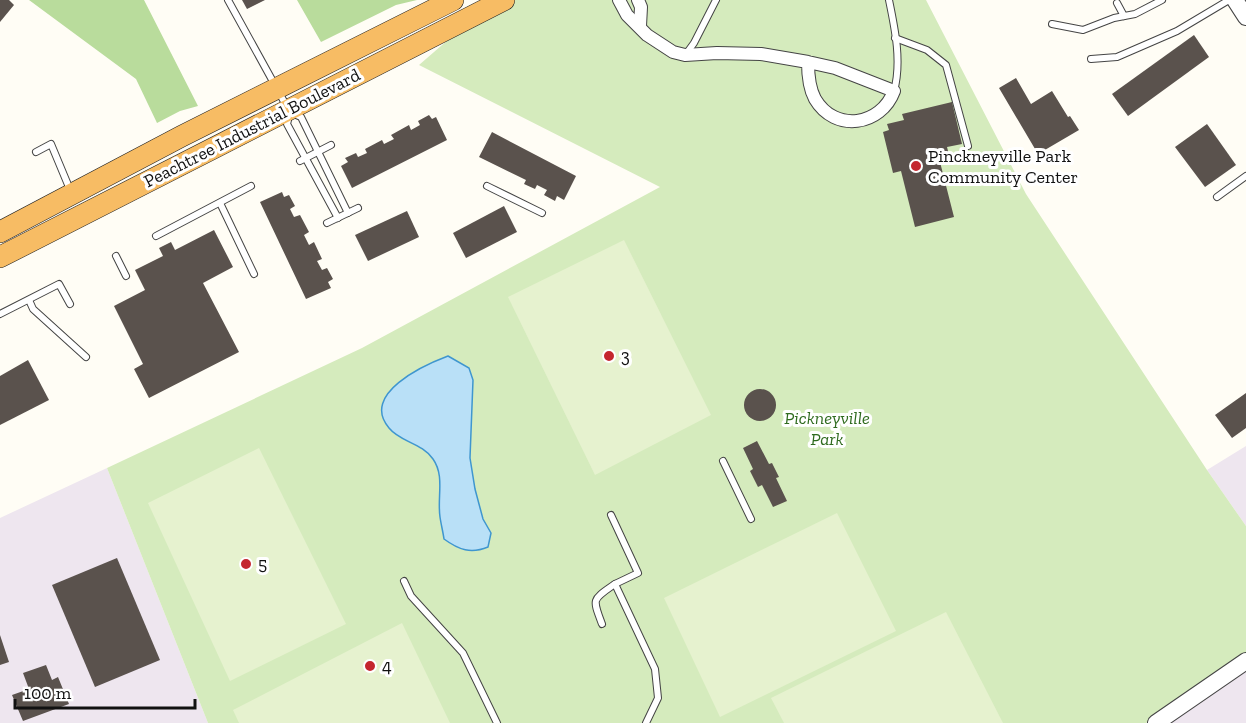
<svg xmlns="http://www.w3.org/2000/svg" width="1246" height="723" font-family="'Zilla Slab',serif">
	<rect width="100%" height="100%" fill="#fffdf5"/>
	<g fill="#eee6ef">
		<path d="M1246 446V526L1207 470Z"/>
		<path d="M107 468 208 723H0V518Z"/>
		<path d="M1246 654V723H1146L1168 708Z"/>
	</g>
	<path fill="#d5ebbd" d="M494 0H926L1026 194 1207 470 1246 526V654L1146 723H208L107 468 362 348 660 187 419 65Z"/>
	<g fill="#b9dc9c">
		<path d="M29 0H144L198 106 180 111 157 123 136 79Z"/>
		<path d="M297 0H417L396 5 321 42Z"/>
	</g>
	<g fill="#e6f2cf">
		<path d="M624 240 711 415 595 475 508 297Z"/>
		<path d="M259 448 346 624 230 681 148 503Z"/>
		<path d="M837 513 896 631 720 717 664 598Z"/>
		<path d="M946 612 1003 723H784L771 698Z"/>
		<path d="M402 623 450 723H239L233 710Z"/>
	</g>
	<path fill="#b9e0f7" stroke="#3f96cf" stroke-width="1.5" d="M448 356 469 368 473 380 470 458 475 489 483 519 491 533 488 547C471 554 459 550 444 539 443 532 441 524 440 517 437 497 445 476 433 459 422 443 400 442 389 428 360 394 424 365 448 356Z"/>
	<g fill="#5a524d">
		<path d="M0 0H9L14 5 0 22Z"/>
		<path d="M242 0H265L247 9Z"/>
		<path d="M1194 35 1209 57 1128 116 1112 94Z"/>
		<path d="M1016 78 1031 104 1052 91 1068 117 1070 116 1079 130 1038 154 999 88Z"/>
		<path d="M952 102 962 144 947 147 950 159 940 162 954 217 915 227 901 171 893 173 883 132 889 130 887 124 904 120 902 114Z"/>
		<path d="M429 115 432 119 436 117 447 140 352 188 341 166 348 162 345 158 356 153 358 157 367 153 365 149 382 140 384 144 394 139 391 135 409 125 411 130 420 125 418 121Z"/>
		<path d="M1207 124 1236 165 1205 187 1175 147Z"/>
		<path d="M492 132 576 176 564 200 557 196 555 201 544 195 547 190 537 185 535 189 524 184 526 180 479 157Z"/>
		<path d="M282 192 284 197 289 195 295 206 290 209 294 217 300 215 309 232 304 235 309 245 314 242 322 259 317 261 322 270 327 268 333 279 328 282 331 288 306 299 260 202Z"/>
		<path d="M504 206 517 232 466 258 453 233Z"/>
		<path d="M407 211 419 237 368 261 355 235Z"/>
		<path d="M214 230 233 267 203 283 239 352 149 398 134 369 143 364 114 306 145 290 135 270 163 256 159 248 171 242 175 250Z"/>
		<path d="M28 360 49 400 0 425V376Z"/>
		<circle cx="760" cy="405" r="16"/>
		<path d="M1246 393V428L1232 438 1215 415Z"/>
		<path d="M757 441 769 464 772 463 779 477 776 478 787 501 773 507 762 485 758 487 750 471 753 469 743 448Z"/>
		<path d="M117 558 160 660 95 687 52 585Z"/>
		<path d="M0 635 9 662 0 665Z"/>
		<path d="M46 665 52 680 58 677 69 704 23 721 12 695 29 689 23 673Z"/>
	</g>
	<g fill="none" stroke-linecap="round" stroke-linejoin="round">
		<defs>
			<g id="service">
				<path d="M228 0 287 107"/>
				<path d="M889 0C895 29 902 62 894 91"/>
				<path d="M1117 3 1124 16"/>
				<path d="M1052 24 1083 30 1114 18 1135 14 1162 0"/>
				<path d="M895 38 927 50 946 65 968 146"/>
				<path d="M686 54 694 43 716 0"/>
				<path d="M1091 59 1117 57 1177 31 1229 0"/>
				<path d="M294 114 301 117 348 213"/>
				<path d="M289 116 287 124 338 218"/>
				<path d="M36 152 51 144 71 192"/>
				<path d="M300 161 331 145"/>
				<path d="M487 186 542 213"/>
				<path d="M1217 197 1246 176"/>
				<path d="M220 203 254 274"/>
				<path d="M327 223 358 208"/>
				<path d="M156 236 251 186"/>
				<path d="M116 256 126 276"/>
				<path d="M29 300 33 309 86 357"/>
				<path d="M0 314 59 284 70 304"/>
				<path d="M723 461 751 519"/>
				<path d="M611 515 638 573 615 584"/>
				<path d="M404 581 411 596 463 653 497 723"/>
				<path d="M602 624C592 598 592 600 615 584L655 669 658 698 646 723"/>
			</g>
			<g id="minor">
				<path d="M619 0 627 15 647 35 673 52 685 55 717 53 761 54 808 62 835 68 894 91C881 126 835 133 815 99 809 88 808 75 808 62"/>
				<path d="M638 0 641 7 640 26"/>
			</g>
			<g id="tertiary">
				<path d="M1235 0 1246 17"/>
				<path d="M1156 723 1246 661"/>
			</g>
			<g id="trunk">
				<path d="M0 232 182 136 453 0"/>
				<path d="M0 257 504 0"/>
			</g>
		</defs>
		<use href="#service" stroke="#444" stroke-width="8"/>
		<use href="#minor" stroke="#444" stroke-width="14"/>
		<use href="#tertiary" stroke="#444" stroke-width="18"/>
		<use href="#trunk" stroke="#222" stroke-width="22"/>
		<use href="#service" stroke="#fff" stroke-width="6"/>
		<use href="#minor" stroke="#fff" stroke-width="12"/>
		<use href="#tertiary" stroke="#fff" stroke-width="16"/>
		<use href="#trunk" stroke="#f7bc64" stroke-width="21"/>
	</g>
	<g fill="#c4262e" stroke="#fff" stroke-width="2">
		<circle cx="916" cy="166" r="6"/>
		<circle cx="609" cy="356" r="6"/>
		<circle cx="246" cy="564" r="6"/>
		<circle cx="370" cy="666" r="6"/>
	</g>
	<g text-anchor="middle" stroke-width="6" stroke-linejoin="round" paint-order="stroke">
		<g font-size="18" fill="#111" stroke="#fff">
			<text transform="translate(252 128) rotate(-27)" y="6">Peachtree Industrial Boulevard</text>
		</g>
		<g font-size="18" fill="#111" stroke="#fff" text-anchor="start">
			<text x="928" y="162">Pinckneyville Park<tspan x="928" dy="21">Community Center</tspan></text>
			<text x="621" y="362">3</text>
			<text x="258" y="570">5</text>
			<text x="382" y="672">4</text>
		</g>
		<g font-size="18" font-style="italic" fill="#2f6b1f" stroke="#fff">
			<text x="827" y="424">Pickneyville<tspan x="827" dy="21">Park</tspan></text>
		</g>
	</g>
	<path d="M15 699v9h180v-9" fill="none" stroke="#111111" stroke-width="3"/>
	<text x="24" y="699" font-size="18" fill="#111111" stroke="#ffffff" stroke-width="4.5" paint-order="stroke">100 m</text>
</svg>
